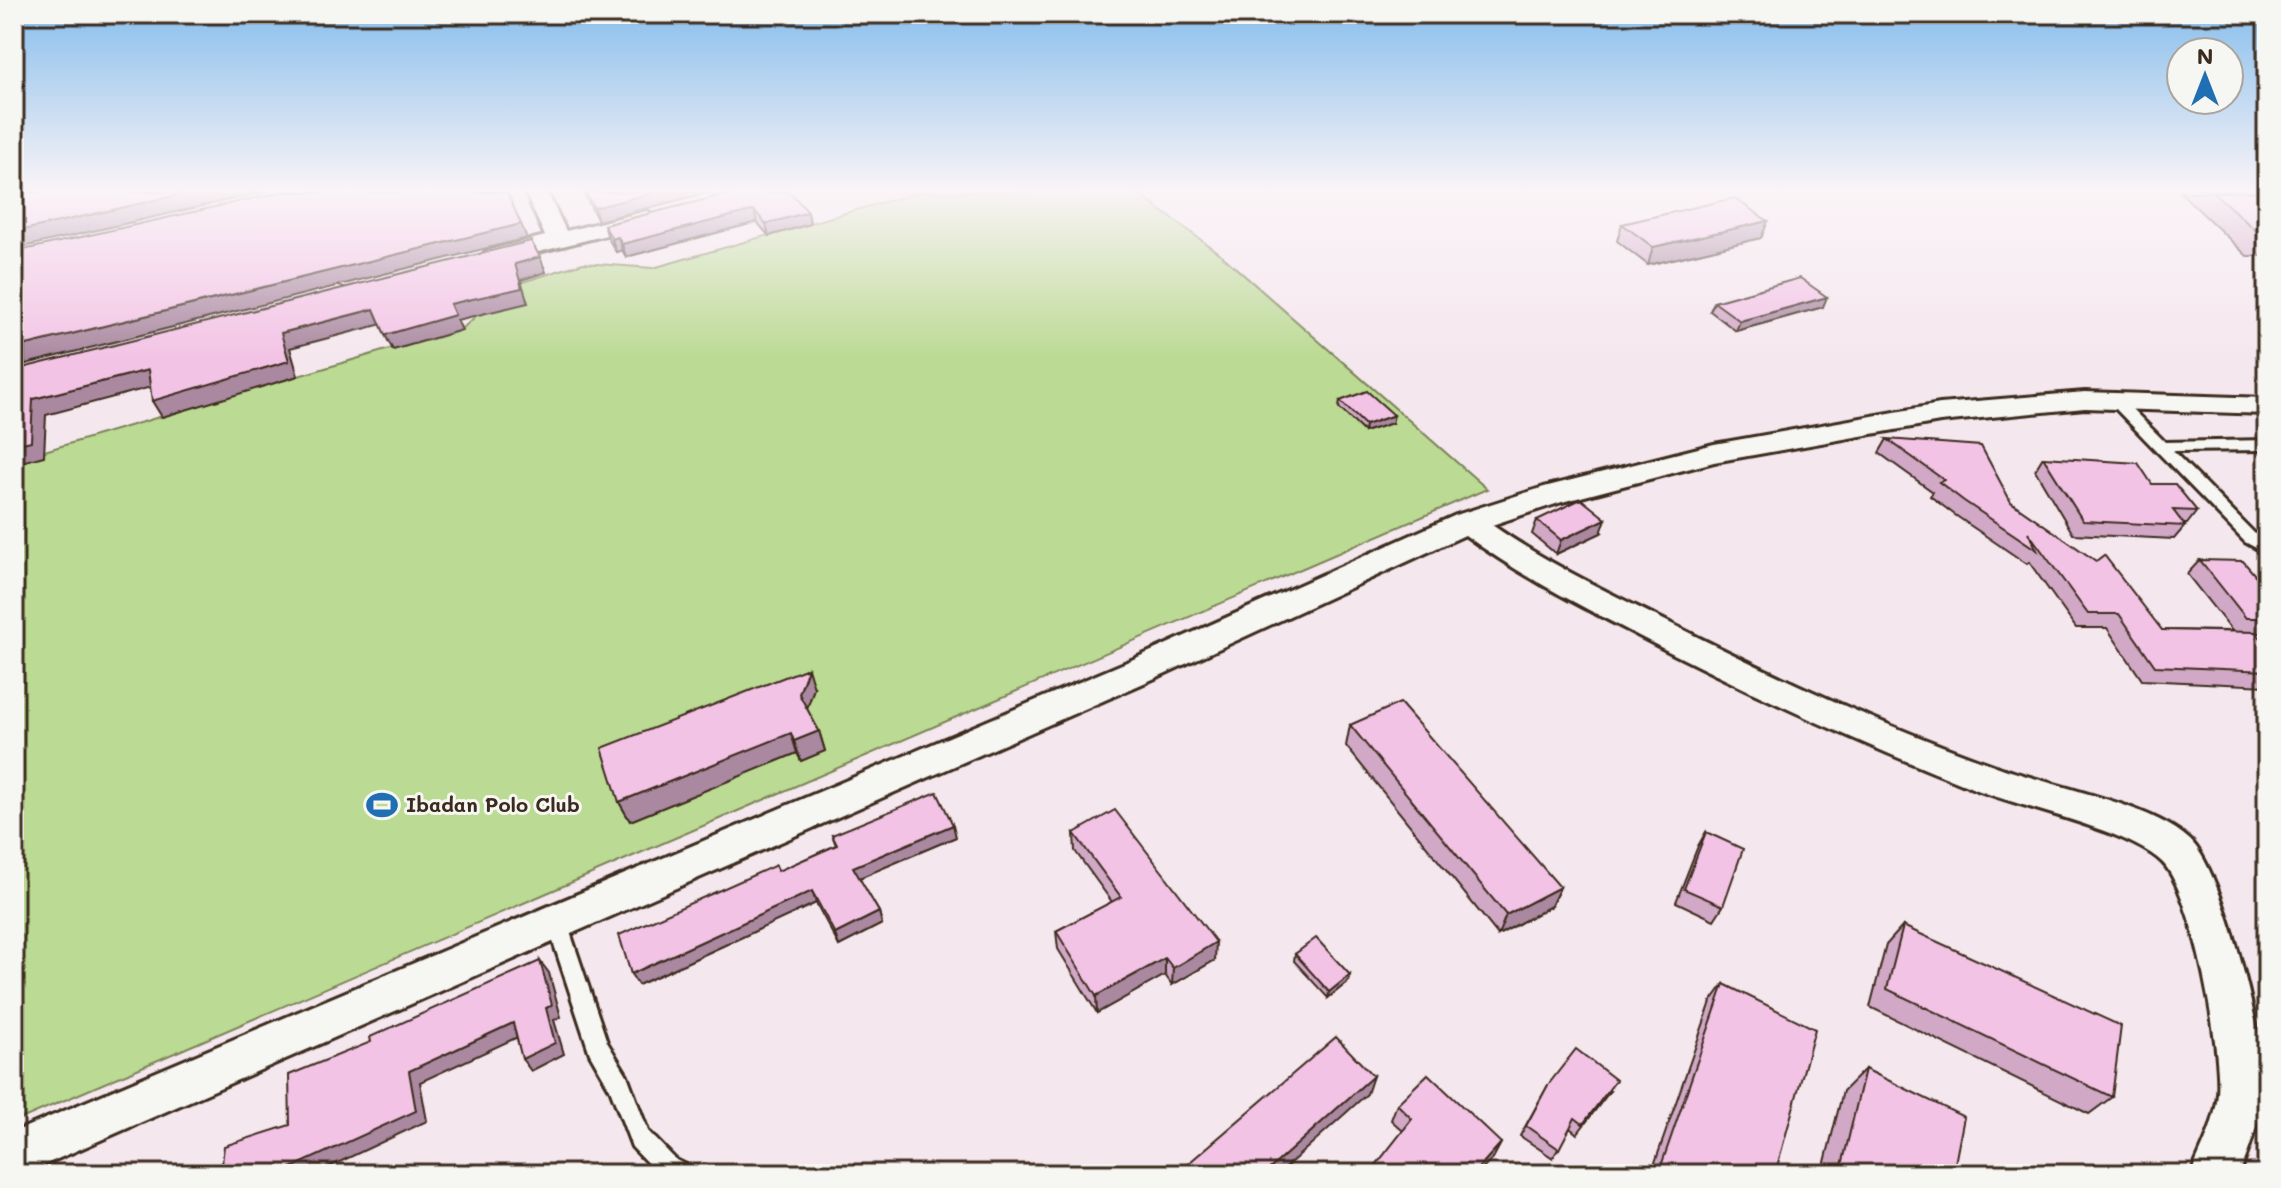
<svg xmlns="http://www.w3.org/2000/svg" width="2281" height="1188" font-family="Mali,sans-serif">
	<rect width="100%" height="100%" fill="#f5e7ee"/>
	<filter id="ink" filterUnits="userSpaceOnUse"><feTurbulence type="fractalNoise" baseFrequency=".0125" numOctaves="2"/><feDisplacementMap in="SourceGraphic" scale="16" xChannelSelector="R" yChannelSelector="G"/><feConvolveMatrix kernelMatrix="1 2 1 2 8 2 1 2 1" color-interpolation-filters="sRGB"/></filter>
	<g filter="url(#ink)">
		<path fill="#bbda93" stroke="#7b8258" stroke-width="2" d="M919 192H1136L1220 254 1487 489 14 1122V460L464 327 507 287 583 263 653 268Z"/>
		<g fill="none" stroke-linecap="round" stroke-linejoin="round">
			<defs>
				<g id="service">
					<path d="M2115 396 2120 397 2165 442 2267 440V450L2173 451 2255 534 2267 542V554L2245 542 2110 403 2108 400Z"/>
					<path d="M557 914 564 917 567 923 607 1042 627 1075 648 1131 676 1160 688 1166 692 1174H658L632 1147 610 1089 590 1054 547 923 550 917Z"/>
				</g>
				<g id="minor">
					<path d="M525 192H547L566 231 647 211 658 218 655 223 502 261H486L482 256 486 251 545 236Z"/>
					<path d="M2085 392 2267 398V414L2085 408 1940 422 1714 462 1562 502 1492 525C1547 563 1606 591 1666 621 1774 676 1885 727 1999 767 2050 786 2153 804 2190 840 2223 871 2264 1035 2263 1081 2262 1114 2252 1144 2239 1174H2191C2202 1147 2215 1124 2218 1094 2222 1051 2193 892 2162 862 2127 829 2021 808 1972 788 1857 742 1746 692 1637 635 1577 604 1519 575 1465 535L1153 679 30 1171 14 1174V1132L1129 661 1456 515 1544 487 1714 444 1940 404Z"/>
				</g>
			</defs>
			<use href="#service" stroke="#3b2a1e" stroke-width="6"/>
			<use href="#minor" stroke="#3b2a1e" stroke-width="6"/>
			<use href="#service" fill="#f6f6f2" fill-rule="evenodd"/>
			<use href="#minor" fill="#f6f6f2" fill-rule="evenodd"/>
		</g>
		<g fill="#d1a8c5" stroke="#3b2a1e" stroke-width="2">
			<path d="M583 192H709L598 221Z"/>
			<path d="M736 192 808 212 810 224 769 236 757 222 626 257 622 250 616 252 608 238 604 225Z"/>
			<path d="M2180 192H2267V256H2247Z"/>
			<path d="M1768 221 1761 238 1648 265 1617 241 1622 224Z"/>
			<path d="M1714 302 1823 307 1736 331 1710 311Z"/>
			<path d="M1340 401 1392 423 1364 432 1339 408Z"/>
			<path d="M1887 439 2011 502 2162 630 2232 631 2187 574 2200 560 2267 589V633H2256L2267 646V686L2142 680 2107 628H2076L2029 562 2027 564 1955 515 1930 496 1933 492 1879 453Z"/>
			<path d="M2043 457 2152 484 2197 511 2187 524H2183L2185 526 2174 539 2073 534 2035 470Z"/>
			<path d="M1537 520 1601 533 1556 554 1532 534Z"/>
			<path d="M814 688 807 709 819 731 825 751 801 761 797 753 630 821 619 802Z"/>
			<path d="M1350 725 1560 887 1551 906 1498 935 1346 746Z"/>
			<path d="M1706 832 1723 906 1714 920 1676 902 1698 846Z"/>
			<path d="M1074 833 1215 960 1172 985 1165 975 1097 1013 1058 949 1056 931 1112 902 1075 851Z"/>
			<path d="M832 835 956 837 859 878 879 912 882 924 839 946 816 903 638 985 778 871 836 845Z"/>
			<path d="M1903 926 2112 1097 2089 1114 1870 1007 1886 945Z"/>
			<path d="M1295 954 1349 981 1328 998 1294 961Z"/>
			<path d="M1724 984 1775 1174H1651L1711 1002Z"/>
			<path d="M1865 1069 1953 1174H1822L1843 1091Z"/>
			<path d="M1548 1085 1610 1091 1577 1134 1570 1128 1553 1158 1520 1136Z"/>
			<path d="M1397 1104 1501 1143 1493 1158 1478 1174H1369L1403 1131 1391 1120Z"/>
		</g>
		<g fill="#aa88a0" stroke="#3b2a1e" stroke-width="2">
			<path d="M191 192H264L14 249V232Z"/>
			<path d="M656 192H709L598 221 594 208Z"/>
			<path d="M754 210 757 222 626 257 622 244Z"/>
			<path d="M808 212 810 224 769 236 766 224Z"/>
			<path d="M1768 221 1761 238 1648 265 1653 247Z"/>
			<path d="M521 224 527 238 14 367V348Z"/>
			<path d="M618 237 622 250 616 252 612 239Z"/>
			<path d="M540 257 546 272 521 280 528 303 457 320 462 330 393 350 385 335 450 304 515 264Z"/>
			<path d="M1827 297 1823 307 1736 331 1740 321Z"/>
			<path d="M374 309 382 324 290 348 298 376 162 417 152 401 281 333Z"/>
			<path d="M148 370 159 385 46 415 44 456 14 464V445L33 399Z"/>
			<path d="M1394 415 1392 423 1364 432 1365 425Z"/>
			<path d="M1606 519 1601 533 1556 554 1561 540Z"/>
			<path d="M808 668 814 688 805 714 799 694Z"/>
			<path d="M819 731 825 751 801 761 794 741Z"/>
			<path d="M791 733 797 753 630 821 619 802Z"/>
			<path d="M953 825 956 837 857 879 853 867Z"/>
			<path d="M1560 887 1551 906 1498 935 1506 915Z"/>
			<path d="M812 891 816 903 638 985 631 974Z"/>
			<path d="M879 912 882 924 839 946 835 934Z"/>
			<path d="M1216 942 1215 960 1172 985 1173 968Z"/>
			<path d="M1165 958V975L1097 1013 1096 996Z"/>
			<path d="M540 961 549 973 561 1017 554 1020 564 1054 531 1071 522 1059 546 1008Z"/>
			<path d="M1350 975 1349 981 1328 998 1329 992Z"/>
			<path d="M513 1023 522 1035 420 1082 427 1121 314 1174H278L409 1071Z"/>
			<path d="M1373 1076 1367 1094 1278 1174H1264Z"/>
			<path d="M1501 1143 1493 1158 1478 1174H1473Z"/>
		</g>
		<g fill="#f3c3e5" stroke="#3b2a1e" stroke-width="2">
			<path d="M14 192H191L14 232Z"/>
			<path d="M282 192H507L521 224 14 348V252Z"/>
			<path d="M585 192H656L594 208Z"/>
			<path d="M736 192H790L808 212 766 224 754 210 622 244 618 237 612 239 604 225Z"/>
			<path d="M2213 192H2267V236L2261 235Z"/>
			<path d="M1734 198 1768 221 1653 247 1622 224Z"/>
			<path d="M531 241 540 257 515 264 522 288 450 304 455 315 385 335 374 309 281 333 289 361 152 401 148 370 33 399 31 441 14 445V370Z"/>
			<path d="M1800 278 1827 297 1740 321 1714 302Z"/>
			<path d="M1367 391 1394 415 1365 425 1340 401Z"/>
			<path d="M1887 439 1981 446 2011 502 2096 561 2104 555 2162 630 2256 632 2267 646V671L2155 666 2119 614H2088L2028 532 2037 550 1964 501 1939 482 1944 480Z"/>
			<path d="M2043 457 2138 463 2152 484H2175L2197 511 2173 510 2185 526 2083 521Z"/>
			<path d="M1581 499 1606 519 1561 540 1537 520Z"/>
			<path d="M2200 560 2243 561 2267 589V618H2246Z"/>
			<path d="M808 668 799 694 819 731 794 741 791 733 619 802 602 748Z"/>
			<path d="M1400 703 1560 887 1506 915 1350 725Z"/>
			<path d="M937 792 953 825 853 867 879 912 835 934 812 891 631 974 619 935 776 865 778 871 837 845 832 835Z"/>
			<path d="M1115 810 1216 942 1173 968 1165 958 1096 996 1056 931 1121 897 1074 833Z"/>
			<path d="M1706 832 1743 849 1723 906 1684 889Z"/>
			<path d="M1903 926 2121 1026 2112 1097 1887 989Z"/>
			<path d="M1316 938 1350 975 1329 992 1295 954Z"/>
			<path d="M540 961 552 1005 546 1008 555 1043 522 1059 513 1023 409 1071 416 1111 278 1174H221L224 1146 290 1125 289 1075 371 1042 370 1037Z"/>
			<path d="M1724 984 1815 1029 1775 1174H1665L1666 1173 1660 1169Z"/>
			<path d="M1336 1037 1373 1076 1264 1174H1176Z"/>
			<path d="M1576 1049 1616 1080 1583 1124 1575 1118 1559 1149 1526 1126 1548 1085Z"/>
			<path d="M1865 1069 1964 1117 1953 1174H1840Z"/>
			<path d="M1428 1074 1501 1143 1473 1174H1369L1412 1119 1397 1104Z"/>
		</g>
	</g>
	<linearGradient id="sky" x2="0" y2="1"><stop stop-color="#86bdec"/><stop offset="0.53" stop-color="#faf4f7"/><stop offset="1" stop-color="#faf4f7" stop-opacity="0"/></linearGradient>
	<rect width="2281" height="359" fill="url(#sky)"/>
	<defs>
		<symbol id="stadium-bare" viewBox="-9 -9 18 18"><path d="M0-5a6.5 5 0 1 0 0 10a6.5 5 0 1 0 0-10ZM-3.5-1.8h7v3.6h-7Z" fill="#1f6fb2" stroke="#f6f6f2" stroke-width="2.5" paint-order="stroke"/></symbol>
	</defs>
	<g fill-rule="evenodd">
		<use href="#stadium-bare" x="360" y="783" width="44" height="44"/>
	</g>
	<g text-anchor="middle" stroke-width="6" stroke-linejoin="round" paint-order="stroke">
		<g font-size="20" font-weight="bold" fill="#3b2a1e" stroke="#f6f6f2" text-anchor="start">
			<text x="406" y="812">Ibadan Polo Club</text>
		</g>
	</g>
	<rect width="2281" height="1188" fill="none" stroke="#f6f6f2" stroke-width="48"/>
	<rect x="24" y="24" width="2233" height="1140" fill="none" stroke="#3b2a1e" stroke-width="3" filter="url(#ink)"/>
	<g transform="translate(2205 76)"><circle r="38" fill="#f6f6f2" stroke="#aba49d" stroke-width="2"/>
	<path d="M0-6L14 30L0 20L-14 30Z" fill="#1f6fb2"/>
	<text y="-12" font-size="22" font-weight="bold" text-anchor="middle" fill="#3b2a1e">N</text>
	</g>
</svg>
